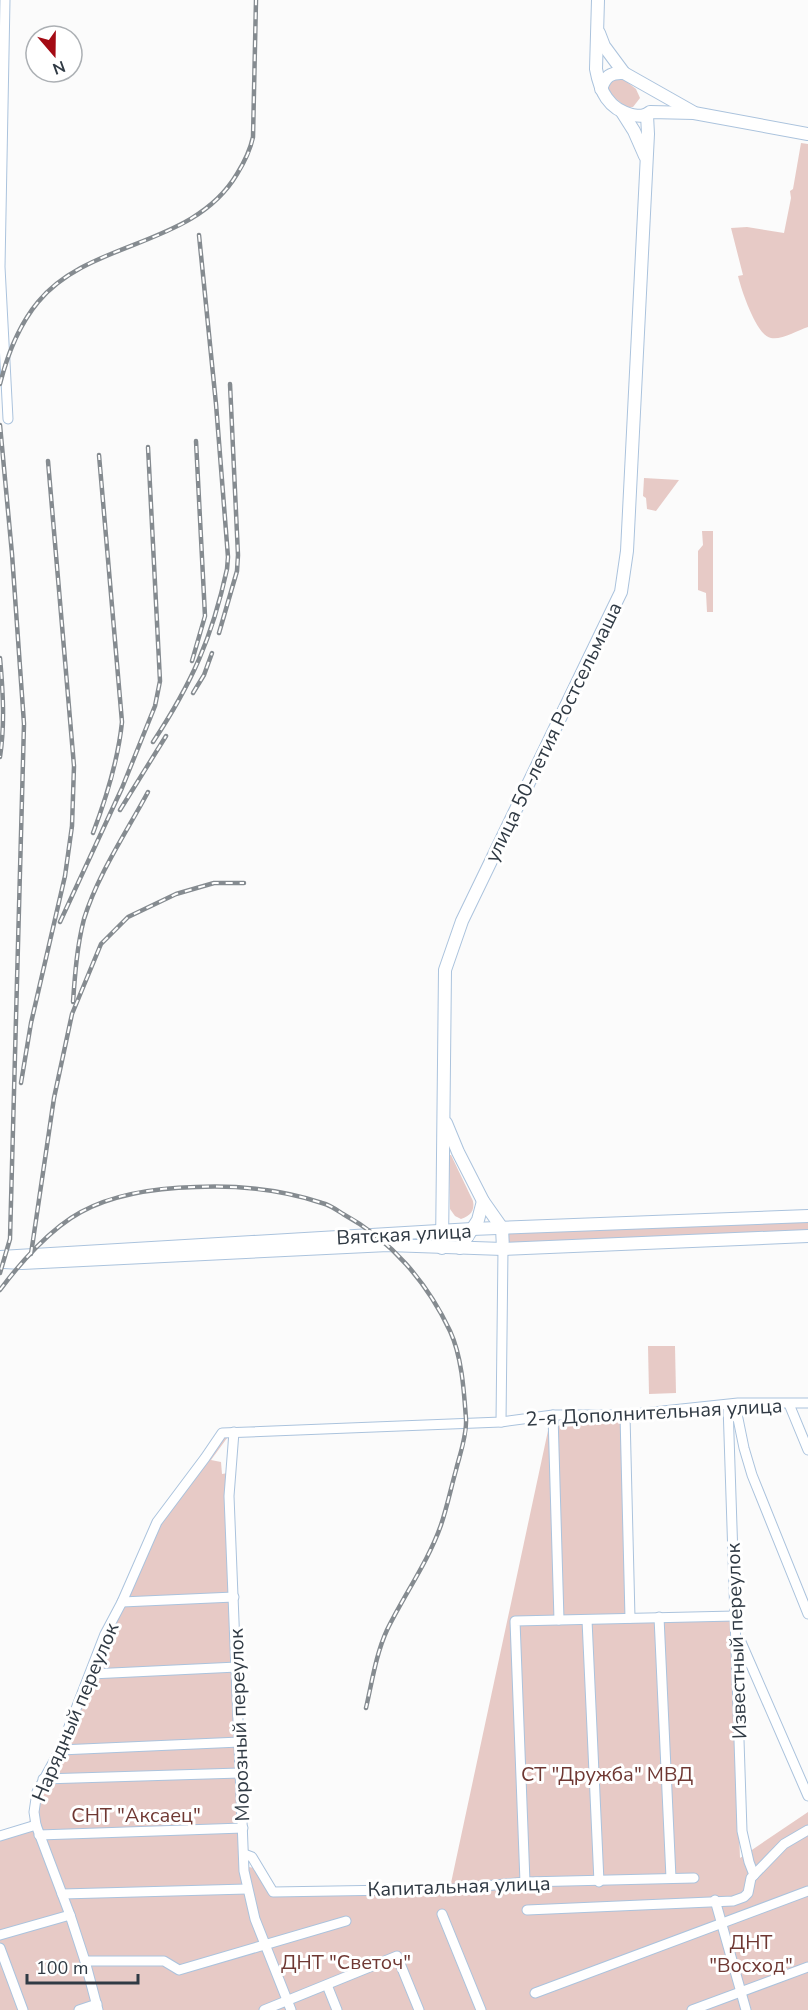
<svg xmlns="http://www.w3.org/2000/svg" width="808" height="2010" font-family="'Nunito Sans',sans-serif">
	<rect width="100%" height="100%" fill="#fbfbfb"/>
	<g fill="#e7cac6">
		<path d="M622 78 636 89 640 98 633 107H626L608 92 607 83 609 80Z"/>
		<path d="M801 143 808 144V327C798 330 782 340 771 338 757 337 741 289 738 276L743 275 731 228 747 227 784 233 791 198 790 191 793 189Z"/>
		<path d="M644 478 679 480 656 511 647 509 646 498 643 496Z"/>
		<path d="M702 531H713V612H707L706 593 698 590V551L703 545Z"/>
		<path d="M449 1155H451L473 1201C475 1211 470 1216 461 1219L455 1216 450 1209Z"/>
		<path d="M808 1221V1231L507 1243V1235L511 1233Z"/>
		<path d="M648 1346H675L676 1393 649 1394Z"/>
		<path d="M623 1422 629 1619 731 1616 740 1858 808 1812V2010H0V1836L29 1825 34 1794 90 1674 144 1546 222 1434H230L211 1460 221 1462 222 1474 228 1473 239 1865 254 1868 273 1889 451 1883 549 1426Z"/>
	</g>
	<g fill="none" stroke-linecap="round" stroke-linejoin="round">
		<defs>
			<g id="minor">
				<path d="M5 0 0 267 8 419"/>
				<path d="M735 1404 744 1448 752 1475 808 1614"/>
				<path d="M789 1404 808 1450"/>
				<path d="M728 1405 742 1831 749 1862 754 1875"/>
				<path d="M553 1415 559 1620"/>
				<path d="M625 1415 630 1618"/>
				<path d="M501 1422 503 1249"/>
				<path d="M234 1432 229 1496 244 1871 255 1919 291 2010"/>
				<path d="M122 1602 234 1597"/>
				<path d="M659 1617 671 1878"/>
				<path d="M587 1620 599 1882"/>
				<path d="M736 1640 741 1642 808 1796"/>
				<path d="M91 1674 237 1667"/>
				<path d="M60 1750 240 1742"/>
				<path d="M43 1779 240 1773"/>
				<path d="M39 1835 243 1828"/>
				<path d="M0 1836 36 1825"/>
				<path d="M244 1854 252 1857 273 1892 454 1889 525 1882 694 1878"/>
				<path d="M525 1882 515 1621 735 1616"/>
				<path d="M62 1894 247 1889"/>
				<path d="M715 1900 746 2010"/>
				<path d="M527 1910 733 1901 744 1897 748 1893 751 1878 784 1844 808 1830"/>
				<path d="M442 1914 481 2010"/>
				<path d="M0 1935 70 1915"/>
				<path d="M0 1948 23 2010"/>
				<path d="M85 1961H164L179 1970 346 1921"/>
				<path d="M327 1985 337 2010"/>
				<path d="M535 1993 808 1891"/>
				<path d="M79 2010 97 2004"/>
				<path d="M98 2010 85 1961 70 1915 36 1825 34 1812 37 1792 60 1750 105 1634 122 1602 157 1522 205 1458 222 1433 501 1422 553 1415H625L738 1403H808"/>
				<path d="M264 2010 397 1956 419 2010"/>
				<path d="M692 2010 808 1967"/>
			</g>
			<g id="major">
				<path d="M598 0 596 69C600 91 608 109 632 115 639 116 644 117 650 112L694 113 808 134"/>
				<path d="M599 33 604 46 624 73"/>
				<path d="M601 89C605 77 610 72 624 73L693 112"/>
				<path d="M622 112 634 131 645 156"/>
				<path d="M446 1123 458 1152 483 1201 502 1228 503 1249"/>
				<path d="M442 1248 445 970 462 921 621 592 627 551 648 134 647 115"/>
				<path d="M460 1248 478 1220 483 1201"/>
				<path d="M0 1257 472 1229 808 1216"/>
				<path d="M4 1262 22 1263 388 1245 503 1249 808 1236"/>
			</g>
		</defs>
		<use href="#minor" stroke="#abc3dd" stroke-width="11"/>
		<use href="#major" stroke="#abc3dd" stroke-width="14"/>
		<use href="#minor" stroke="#fff" stroke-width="9"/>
		<use href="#major" stroke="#fff" stroke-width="12"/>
		<defs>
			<g id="rail">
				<path d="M0 384C7 356 19 325 38 302 90 239 193 248 237 174 245 161 250 151 253 137L256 0"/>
				<path d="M0 425 12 554 24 724 10 1239 0 1273"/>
				<path d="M219 633 237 571 238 555 230 384"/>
				<path d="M0 658C3 691 5 724 0 757"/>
				<path d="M192 661 205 616 196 441"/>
				<path d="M193 693 204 675 212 653"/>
				<path d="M153 742C192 683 212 638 227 569L228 557 216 404 199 235"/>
				<path d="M120 810 166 736"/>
				<path d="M93 833C107 796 118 761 122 722L99 455"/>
				<path d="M60 922 122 788 155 706 160 681 148 447"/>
				<path d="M73 1002C75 974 77 946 84 919 98 874 126 833 148 792"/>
				<path d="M21 1083 31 1023 65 876 72 826 74 766 48 461"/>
				<path d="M31 1254 54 1098 72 1014 101 944 128 917 176 894 214 883H244"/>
				<path d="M0 1290C20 1263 51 1228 81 1212 116 1193 157 1188 196 1187 238 1185 282 1190 322 1203 330 1205 337 1210 343 1214 391 1240 427 1282 450 1331 462 1357 464 1391 466 1419 467 1435 460 1454 456 1470 451 1488 447 1507 441 1525 428 1562 404 1595 387 1630 376 1654 372 1682 366 1708"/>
			</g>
		</defs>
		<use href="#rail" stroke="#858b90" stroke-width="4.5"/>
		<use href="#rail" stroke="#fff" stroke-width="2" stroke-dasharray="7" stroke-linecap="butt"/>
	</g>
	<g text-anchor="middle" stroke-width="6" stroke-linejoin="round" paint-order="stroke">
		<g font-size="20" fill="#303a44" stroke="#fff">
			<text transform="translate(553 732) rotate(-64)" y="7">улица 50-летия Ростсельмаша</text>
			<text transform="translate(404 1234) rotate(-3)" y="7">Вятская улица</text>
			<text transform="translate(654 1412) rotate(-3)" y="7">2-я Дополнительная улица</text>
			<text transform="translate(736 1641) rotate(-92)" y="7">Известный переулок</text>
			<text transform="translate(75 1712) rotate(-67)" y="7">Нарядный переулок</text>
			<text transform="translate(239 1725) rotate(-92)" y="7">Морозный переулок</text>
			<text transform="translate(459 1886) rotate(-2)" y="7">Капитальная улица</text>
		</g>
		<g font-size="20" fill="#6f3833" stroke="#fff">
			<text x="607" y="1781">СТ "Дружба" МВД</text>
			<text x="136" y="1822">СНТ "Аксаец"</text>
			<text x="751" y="1949">ДНТ<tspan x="751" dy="23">"Восход"</tspan></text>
			<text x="346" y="1969">ДНТ "Светоч"</text>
		</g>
	</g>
	<g transform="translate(54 54) rotate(160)"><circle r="28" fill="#ffffff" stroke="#acb0b4" stroke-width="1.5"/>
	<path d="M0-4.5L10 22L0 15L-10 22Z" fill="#a40b14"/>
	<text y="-9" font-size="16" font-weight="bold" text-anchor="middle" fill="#303a44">N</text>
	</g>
	<path d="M27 1974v9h111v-9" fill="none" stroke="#303a44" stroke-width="3"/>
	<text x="36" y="1974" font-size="18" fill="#303a44" stroke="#ffffff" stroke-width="4.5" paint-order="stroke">100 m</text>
</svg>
